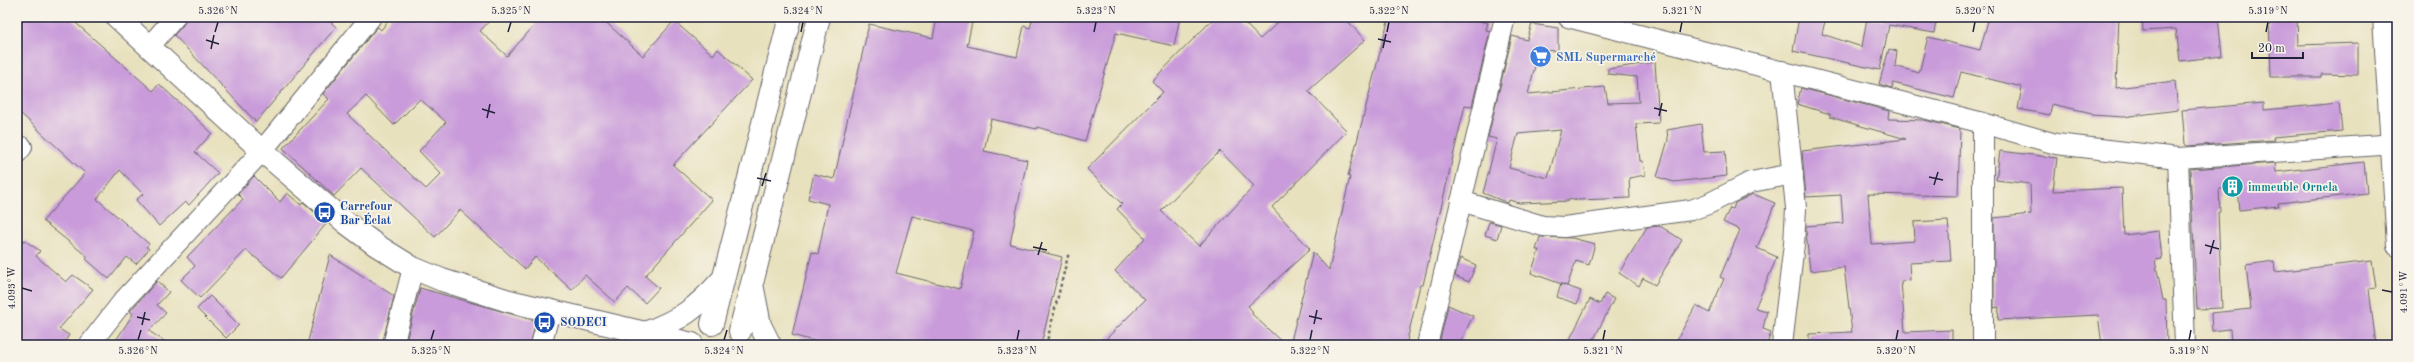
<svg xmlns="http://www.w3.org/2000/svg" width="2414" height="362" font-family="'Old Standard TT',serif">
	<rect width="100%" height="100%" fill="#f7f3e8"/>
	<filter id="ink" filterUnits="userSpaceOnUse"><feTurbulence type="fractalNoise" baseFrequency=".025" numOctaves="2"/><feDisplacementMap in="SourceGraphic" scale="8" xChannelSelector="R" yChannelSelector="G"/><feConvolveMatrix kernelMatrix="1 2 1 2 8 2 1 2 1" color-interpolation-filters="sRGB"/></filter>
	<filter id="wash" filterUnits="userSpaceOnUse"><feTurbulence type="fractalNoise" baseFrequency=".012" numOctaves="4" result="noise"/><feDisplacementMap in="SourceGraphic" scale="16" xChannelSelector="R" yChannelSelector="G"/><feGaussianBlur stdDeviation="0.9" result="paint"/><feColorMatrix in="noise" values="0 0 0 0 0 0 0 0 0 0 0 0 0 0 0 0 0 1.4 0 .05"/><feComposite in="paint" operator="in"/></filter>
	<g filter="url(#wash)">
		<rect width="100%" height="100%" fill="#e8e1bd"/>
		<g id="blocks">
			<g fill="#c99bda" fill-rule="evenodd">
				<path d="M17 17H69L153 91 159 84 212 133 195 152 218 173 189 205 185 202 159 226 136 200 143 194 120 170 97 199 149 244 146 247 149 249 136 264 127 257 109 279 86 259 88 257 43 221 85 173 17 110Z"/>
				<path d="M186 17H325L336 27 256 122 174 35 184 24Z"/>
				<path d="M391 17H493L480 31 507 56 542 17H600L643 56 674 21 713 55 718 49 752 80 673 165 712 200 645 276 659 288 645 303 628 288 615 302 585 275 572 290 535 257 525 269 460 210 435 237 361 168 334 196 283 148 329 99 323 94 374 31 378 27 381 30ZM366 96 394 125 420 99 446 122 419 151 441 174 426 189 347 114Z"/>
				<path d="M937 17H973L967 46 1017 57 1024 26 1030 28 1033 17H1180L1174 46 1116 33 1085 141 1037 127V129L991 119 984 151 1027 160 1010 244 1062 257 1041 345H828L792 335 812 252 818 254 828 204 808 199 814 174 834 179 869 24 933 38ZM912 216 974 231 960 289 896 273Z"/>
				<path d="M1215 17H1239L1260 39 1284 17H1344L1365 40 1308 91 1347 131 1272 207 1310 249 1248 306 1253 312 1252 314 1285 345H1100L1145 300 1115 271 1145 238 1117 209 1122 204 1087 169 1163 92 1152 81ZM1220 151 1254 186 1199 246 1161 211Z"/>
				<path d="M1389 17H1466L1488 23 1486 30 1490 31 1472 106 1465 105 1423 285H1420L1406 345H1290L1313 252 1329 270 1350 177 1348 176Z"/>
				<path d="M1799 17H1826L1822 34 1862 47 1867 18 1884 21 1885 17H1937L1934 33 1889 25 1880 70 1793 51Z"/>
				<path d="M1989 17H2022L2034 20 2035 17H2066L2095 22 2094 17H2119L2116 88 2175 81 2178 110 2123 117 2092 115V113L2052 104 2050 115 2018 109 2022 87 1961 72 1954 98 1893 83 1892 88 1879 84 1889 49 1897 51 1895 66 1919 73 1928 37 1980 50Z"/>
				<path d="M2142 17H2218L2222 56 2180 61 2176 29 2143 31Z"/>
				<path d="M2269 17H2297L2298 45 2358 43V75L2321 74V77H2271Z"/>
				<path d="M1532 24 1558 28V51L1539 50 1528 94 1605 87 1608 103 1639 102 1637 77 1608 74V69L1655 62 1659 123 1636 124 1640 161H1643L1645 175 1629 178 1630 198 1578 200 1569 198V201L1519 203 1509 200 1508 203 1483 193 1497 139 1488 137 1512 36 1527 40ZM1561 130 1548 178 1509 168 1518 134Z"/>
				<path d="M1801 88 1889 111 1888 119 1924 120 1960 129 1958 196 1868 194 1872 244 1915 241 1914 222 1948 220 1951 261 1909 263 1910 280 1901 281 1905 332 1952 330V345H1809V334L1852 332 1844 267 1810 271 1806 232V226L1843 223 1841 195 1806 197 1802 151 1906 139 1830 117V114L1797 104Z"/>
				<path d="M2264 103V110L2339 103 2342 131 2273 137 2274 140 2187 146 2185 144 2182 110Z"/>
				<path d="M1701 124 1704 152 1725 151 1727 176 1674 182 1657 177 1668 140 1667 130Z"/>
				<path d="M2000 151 2057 158 2053 191 2122 188 2124 235 2159 231 2162 259 2155 260 2163 300H2166L2167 345H2102L2098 315 1998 320 1999 307 1994 308V218L2031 214 2030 184 1996 180Z"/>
				<path d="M2364 162 2367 193 2278 203 2279 206 2239 210 2237 188 2219 189 2220 211 2218 212 2222 308 2197 309 2190 169 2275 163 2276 172Z"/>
				<path d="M254 176 280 202 287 193 301 205 303 202 327 223 281 278 246 250 200 298 181 280 195 266 187 257 243 199 238 194Z"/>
				<path d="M1753 194 1775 203 1757 248 1777 257 1755 308 1767 311 1763 329 1771 332 1767 345H1674L1696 305 1709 313 1724 279 1720 277 1740 230 1723 222 1730 208 1733 209 1735 203Z"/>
				<path d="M1489 222 1501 225 1497 239 1485 235Z"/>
				<path d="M1660 226 1682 240 1655 285 1643 278 1639 286 1619 273 1647 227Z"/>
				<path d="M1540 237 1572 238 1595 244 1589 265 1576 261 1567 286 1531 273 1539 250H1536Z"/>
				<path d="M24 240 40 251 36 256 66 282 73 275 93 289 59 329 69 335 63 345H17V250Z"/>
				<path d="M330 255 394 296 382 345H307Z"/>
				<path d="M1460 258 1476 265 1469 282 1455 276Z"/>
				<path d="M2274 261 2275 272 2372 261 2376 288 2369 289 2376 345H2308V343L2231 345 2230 329 2212 331 2211 313 2251 309 2246 265Z"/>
				<path d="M157 281 169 292 157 305 166 313 149 331 170 345H113L133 314 130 311Z"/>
				<path d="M1561 284 1581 291 1577 304 1557 297Z"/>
				<path d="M420 288 536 321 530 345H405Z"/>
				<path d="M1605 294 1614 299 1591 345H1567L1590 299 1600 304Z"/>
				<path d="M210 296 239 325 226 338 197 309Z"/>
				<path d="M1448 305 1473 316 1459 345H1439Z"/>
			</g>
		</g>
	</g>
	<g filter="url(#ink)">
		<use href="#blocks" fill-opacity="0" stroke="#676568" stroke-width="1"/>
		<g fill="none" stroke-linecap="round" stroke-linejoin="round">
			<defs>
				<g id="street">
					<path d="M1568 17 1983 123 2056 144 2178 158 2397 144"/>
					<path d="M2383 17 2397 246"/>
					<path d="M149 47 175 17"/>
					<path d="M1983 123V345"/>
					<path d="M17 153 22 147"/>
					<path d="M2178 158 2185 345"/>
					<path d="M1461 201 1543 226 1564 227 1691 210 1708 204 1751 182 1793 174"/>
					<path d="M89 345 124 300 262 151 371 17"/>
					<path d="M393 345 413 268"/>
					<path d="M541 345 550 311"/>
					<path d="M1427 345 1505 17"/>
					<path d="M1782 345 1794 244 1796 208 1782 71"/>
				</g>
				<g id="secondary">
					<path d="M117 17 262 151 345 222 376 245 413 268 442 280 509 301 692 344"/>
					<path d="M753 289 760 325 770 345"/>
					<path d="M712 324 790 17"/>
					<path d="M740 331 819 17"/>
					<path d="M645 333C680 320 696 309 721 281"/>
				</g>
			</defs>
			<use href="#street" stroke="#676568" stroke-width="22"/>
			<use href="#secondary" stroke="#676568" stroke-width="24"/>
			<path stroke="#676568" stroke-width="2.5" stroke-dasharray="3 3" stroke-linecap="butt" d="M1046 345 1069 252"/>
			<use href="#street" stroke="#fff" stroke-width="20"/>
			<use href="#secondary" stroke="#fff" stroke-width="22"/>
		</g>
	</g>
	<path fill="none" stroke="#22223b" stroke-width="1.5" d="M215 32 218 22M508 32 511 22M801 32 803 22M1094 32 1096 22M1387 32 1389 22M1680 32 1682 22M1973 32 1975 22M2266 32 2268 22M1378 39 1391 42M206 40 219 44M1383 48 1386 34M211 49 214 35M1654 108 1667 111M482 109 495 113M1659 116 1662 103M487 118 490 104M1929 177 1943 180M757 178 771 181M1934 185 1938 172M762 186 766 173M2205 245 2219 249M1033 247 1047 250M2210 254 2214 240M1038 255 1042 242M22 288 32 291M2382 290 2392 292M1309 316 1322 319M137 317 150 320M1314 324 1317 310M142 325 145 312M138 340 141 330M431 340 434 330M724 340 727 330M1017 340 1019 330M1310 340 1312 330M1603 340 1605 330M1896 340 1898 330M2189 340 2191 330"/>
	<defs>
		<symbol id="supermarket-disc" viewBox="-11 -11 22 22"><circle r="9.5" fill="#3f7fe0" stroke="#f7f3e8"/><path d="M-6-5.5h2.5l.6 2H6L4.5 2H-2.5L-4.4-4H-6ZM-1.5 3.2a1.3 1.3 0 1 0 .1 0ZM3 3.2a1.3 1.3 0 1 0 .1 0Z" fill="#fff"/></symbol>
		<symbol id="building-disc" viewBox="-11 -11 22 22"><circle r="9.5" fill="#0f9aa8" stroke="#f7f3e8"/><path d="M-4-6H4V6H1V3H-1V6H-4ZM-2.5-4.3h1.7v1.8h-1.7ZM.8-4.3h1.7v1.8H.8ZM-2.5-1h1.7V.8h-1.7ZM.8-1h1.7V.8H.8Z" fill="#fff"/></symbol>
		<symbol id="bus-disc" viewBox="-11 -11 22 22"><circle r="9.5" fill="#1a4fb4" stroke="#f7f3e8"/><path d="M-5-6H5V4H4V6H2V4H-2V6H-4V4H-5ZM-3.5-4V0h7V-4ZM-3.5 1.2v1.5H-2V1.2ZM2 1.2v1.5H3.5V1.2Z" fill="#fff"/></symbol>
	</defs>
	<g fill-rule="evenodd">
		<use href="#supermarket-disc" x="1528" y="44" width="25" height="25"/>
		<use href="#building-disc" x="2220" y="174" width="25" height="25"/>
		<use href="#bus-disc" x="312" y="200" width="25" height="25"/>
		<use href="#bus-disc" x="532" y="310" width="25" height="25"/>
	</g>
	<g text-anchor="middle" stroke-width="3.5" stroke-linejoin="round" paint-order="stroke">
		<g font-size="12" font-weight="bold" fill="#366cbe" stroke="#f7f3e8" text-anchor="start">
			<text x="1556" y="61">SML Supermarché</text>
		</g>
		<g font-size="12" font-weight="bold" fill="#0d838f" stroke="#f7f3e8" text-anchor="start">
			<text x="2248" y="191">immeuble Ornela</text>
		</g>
		<g font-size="12" font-weight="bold" fill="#164399" stroke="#f7f3e8" text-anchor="start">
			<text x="340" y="210">Carrefour<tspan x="340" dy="14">Bar Éclat</tspan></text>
			<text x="560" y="326">SODECI</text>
		</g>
	</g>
	<rect width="2414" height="362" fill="none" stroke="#f7f3e8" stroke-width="44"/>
	<path d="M2252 52v6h51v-6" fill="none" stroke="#22223b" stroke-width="2"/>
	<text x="2258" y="52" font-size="12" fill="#22223b" stroke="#f7f3e8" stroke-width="3" paint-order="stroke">20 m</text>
	<rect x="22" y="22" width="2370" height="318" fill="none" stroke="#22223b" stroke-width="1.5"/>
	<g font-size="10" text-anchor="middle" fill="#22223b">
		<text x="218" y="14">5.326°N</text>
		<text x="511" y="14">5.325°N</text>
		<text x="803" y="14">5.324°N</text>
		<text x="1096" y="14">5.323°N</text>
		<text x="1389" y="14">5.322°N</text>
		<text x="1682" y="14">5.321°N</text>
		<text x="1975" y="14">5.320°N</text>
		<text x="2268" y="14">5.319°N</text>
		<text transform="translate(11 288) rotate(-90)" y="4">4.093°W</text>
		<text transform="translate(2403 292) rotate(-90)" y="4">4.091°W</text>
		<text x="138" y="354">5.326°N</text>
		<text x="431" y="354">5.325°N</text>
		<text x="724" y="354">5.324°N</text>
		<text x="1017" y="354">5.323°N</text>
		<text x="1310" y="354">5.322°N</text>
		<text x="1603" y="354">5.321°N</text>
		<text x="1896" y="354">5.320°N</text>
		<text x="2189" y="354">5.319°N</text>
	</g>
</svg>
